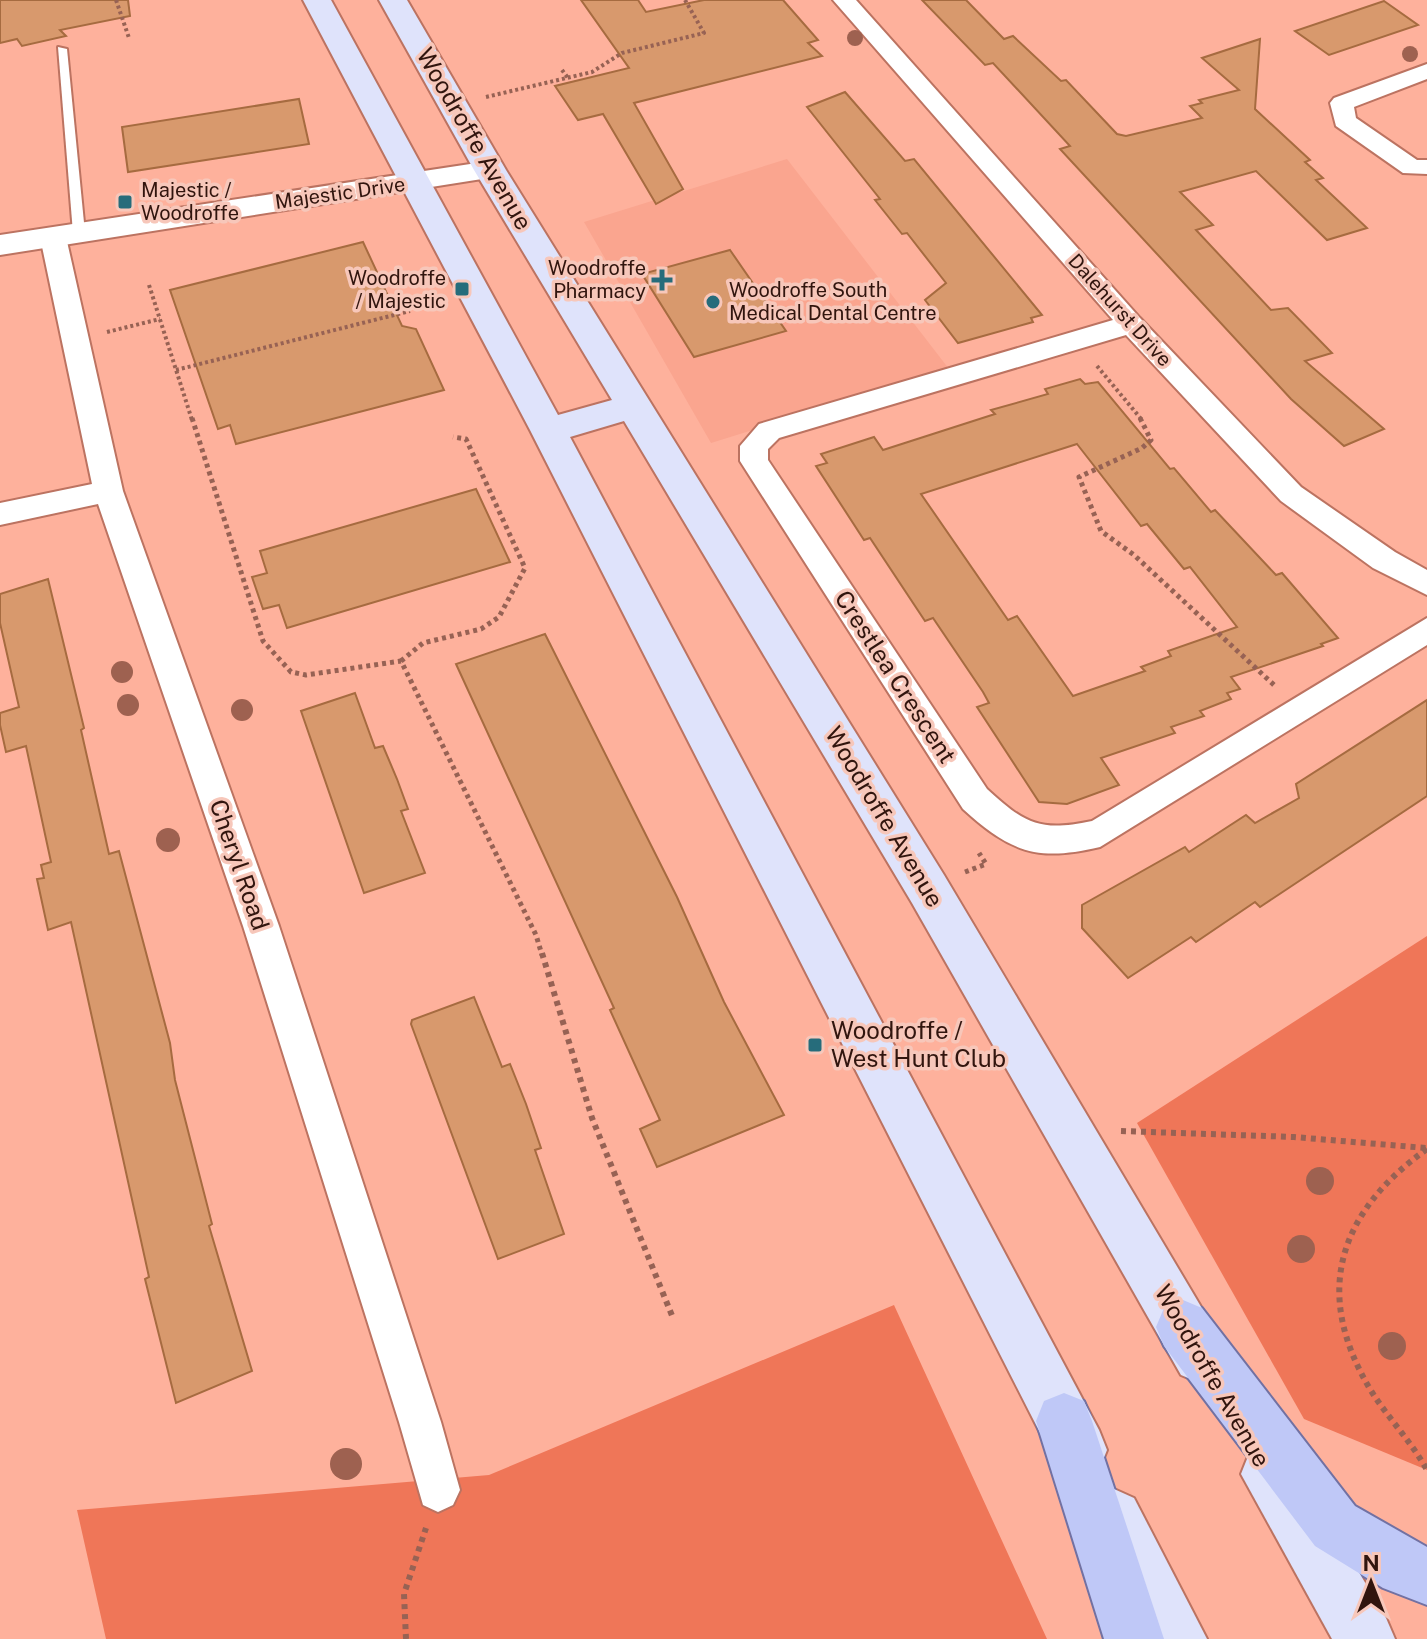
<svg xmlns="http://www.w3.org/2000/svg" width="1427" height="1639" font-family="'Public Sans',sans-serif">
	<rect width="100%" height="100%" fill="#feb19c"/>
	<path fill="#faa58f" d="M787 159 949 369 711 443 584 222Z"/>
	<g fill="#ef7658">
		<path d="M1427 936V1470L1304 1419 1137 1123Z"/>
		<path d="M894 1305 1047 1639H106L77 1510 489 1475Z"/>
	</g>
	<g fill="#d8996d" stroke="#a66b40" stroke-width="2" fill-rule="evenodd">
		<path d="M0 0H128L130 16 60 30 66 36 22 46 17 39 0 43Z"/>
		<path d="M581 0H638L646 12 704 0H783L818 40 808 43 822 56 634 103 683 189 656 204 603 114 578 120 555 86 629 68Z"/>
		<path d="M922 0H966L1004 39 1013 36 1061 81 1066 80 1117 134 1126 136 1202 118 1190 106 1202 103 1199 100 1239 90 1202 58 1260 39 1255 109 1310 160 1305 162 1323 178 1316 180 1367 228 1327 240 1256 171 1180 192 1213 225 1196 230 1271 310 1288 308 1332 353 1305 361 1384 429 1344 446 1291 399 1060 149 1070 146 993 63 985 65Z"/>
		<path d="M1384 1 1418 25 1329 55 1295 31Z"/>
		<path d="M845 92 905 161 914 159 1042 315 1031 318 1033 322 958 343 925 300 946 283 907 233 902 234 875 200 880 199 807 107Z"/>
		<path d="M299 99 309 144 128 172 122 127Z"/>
		<path d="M363 242 402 326 416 329 444 390 236 444 230 425 218 429 170 290Z"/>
		<path d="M730 250 786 331 694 357 642 274Z"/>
		<path d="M1080 379 1085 384 1098 382 1170 469 1174 468 1211 512 1215 510 1276 575 1282 573 1338 638 1321 644 1323 646 1231 677 1240 689 1227 693 1231 699 1200 711 1204 716 1171 727 1175 733 1101 758 1119 785 1067 804 1039 802 977 707 989 703 983 692 933 618 925 621 870 538 864 540 816 466 827 463 821 454 874 437 883 450 995 414 991 410 1048 394 1045 389ZM1077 444 1141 526 1147 524 1184 569 1190 567 1237 627 1168 651 1171 656 1141 667 1145 671 1073 696 1017 616 1008 620 921 494Z"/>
		<path d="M476 489 510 562 287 628 279 605 263 609 252 577 267 573 260 551Z"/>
		<path d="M48 579 84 728 81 730 109 854 119 851 170 1043 175 1080 212 1224 209 1226 252 1371 176 1403 145 1279 149 1277 71 922 48 930 37 879 44 878 41 865 51 862 26 746 6 752 0 725V713L19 707 0 623V594Z"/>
		<path d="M545 634 677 897 724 1002 784 1115 657 1167 640 1129 660 1120 610 1010 614 1008 456 664Z"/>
		<path d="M355 693 375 748 383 746 397 779 408 809 401 811 425 873 364 893 301 711Z"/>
		<path d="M1427 700V796L1260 907 1255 902 1196 942 1191 937 1128 978 1082 928V905L1185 847 1189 852 1246 815 1255 823 1299 798 1296 784Z"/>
		<path d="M474 997 502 1067 510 1064 526 1104 541 1148 535 1150 564 1234 498 1259 411 1024 412 1020Z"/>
	</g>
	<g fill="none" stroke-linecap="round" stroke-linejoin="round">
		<defs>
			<path id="service" d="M58 47 67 49 85 233 79 237 73 233Z"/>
			<g id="minor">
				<path d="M833 0H856L1140 318 1301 487 1395 552 1427 570V595L1373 568 1281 501 1126 335 779 438 768 449V460L987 789C1025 824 1040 832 1092 821L1427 618V645L1100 847C1037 862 1010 852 963 809L740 461V446L759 424 1113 320Z"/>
				<path d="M1427 64V79L1354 107 1356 118 1417 160H1427V174L1403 173 1336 126 1330 103 1334 98Z"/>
				<path d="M53 229 66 237 123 491 279 926 441 1422 460 1490 453 1505 438 1512 423 1505 399 1422 243 926 98 504 0 525V503L92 484 40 237Z"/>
			</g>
			<path id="tertiary" d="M490 161 501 164 505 170 501 176 0 255V235Z"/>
			<g id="secondary">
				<path d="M303 0H331L558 415 612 400 474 170 379 0H407L506 170 944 875 1219 1337 1227 1356 1219 1375 1200 1383 1181 1375 912 903 624 421 570 437 1099 1430 1107 1450 1099 1470 1079 1478 1059 1470 530 430Z"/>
				<path d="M1269 1446 1289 1454 1386 1618 1395 1639H1332L1241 1474 1249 1454Z"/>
				<path d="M1114 1489 1134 1498 1207 1639H1145L1085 1518 1094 1498Z"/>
			</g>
			<g id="primary">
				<path d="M1183 1300 1202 1308 1355 1506 1427 1547V1605L1383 1588 1315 1546 1164 1346 1156 1327 1164 1308Z"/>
				<path d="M1064 1393 1084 1401 1092 1421 1164 1639H1104L1036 1421 1044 1401Z"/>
			</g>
		</defs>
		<use href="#service" stroke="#bc7361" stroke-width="4"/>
		<use href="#minor" stroke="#bc7361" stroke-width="4"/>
		<use href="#tertiary" stroke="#bc7361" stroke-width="4"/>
		<use href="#secondary" stroke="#bc7361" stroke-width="4"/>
		<use href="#primary" stroke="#7271a2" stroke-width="4"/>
		<g stroke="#976254" stroke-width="4" stroke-dasharray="3 3" stroke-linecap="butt">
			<path d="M116 0 129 38"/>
			<path d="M562 70 568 78"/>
			<path d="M486 97 592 72 622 53 704 33 685 0"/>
			<path d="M149 285 192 420"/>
			<path d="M107 332 160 319"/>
			<path d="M1097 366 1142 420"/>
			<path d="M176 370 410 311"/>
		</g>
		<g stroke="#976254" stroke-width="5" stroke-dasharray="4 4" stroke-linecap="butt">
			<path d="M192 418 263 641 291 672 306 675 401 661 536 935 542 955"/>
			<path d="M1140 418 1151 440 1142 448 1079 477 1101 531 1134 555 1274 685"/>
			<path d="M401 661 423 643 481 629 499 617 525 568 466 439 453 437"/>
			<path d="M965 872 986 864 979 853"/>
		</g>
		<g stroke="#976254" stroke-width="6" stroke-dasharray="5 5" stroke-linecap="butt">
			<path d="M542 953 592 1118 673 1318"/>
			<path d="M1121 1131 1294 1137 1426 1148"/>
			<path d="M1427 1149C1339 1212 1312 1292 1370 1389 1387 1417 1411 1441 1427 1470"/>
			<path d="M406 1639 404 1594 426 1528"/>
		</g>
		<use href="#service" fill="#fff" fill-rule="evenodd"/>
		<use href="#minor" fill="#fff" fill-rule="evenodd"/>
		<use href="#tertiary" fill="#fff" fill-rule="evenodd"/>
		<use href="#secondary" fill="#dfe3fb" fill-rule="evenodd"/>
		<use href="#primary" fill="#bfc8f7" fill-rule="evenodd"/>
	</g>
	<g fill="#9e6150">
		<circle cx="855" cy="38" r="8"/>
		<circle cx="1410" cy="54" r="8"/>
		<circle cx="122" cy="672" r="11"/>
		<circle cx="128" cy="705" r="11"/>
		<circle cx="242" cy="710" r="11"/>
		<circle cx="168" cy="840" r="12"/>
		<circle cx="1320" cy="1181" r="14"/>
		<circle cx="1301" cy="1249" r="14"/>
		<circle cx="1392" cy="1346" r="14"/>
		<circle cx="346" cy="1464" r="16"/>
	</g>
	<g fill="#266c7b" stroke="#f7c7ba" stroke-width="3">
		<rect x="117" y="194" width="16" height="16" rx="4"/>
		<path d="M658 268h8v8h8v8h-8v8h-8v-8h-8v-8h8z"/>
		<rect x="454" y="281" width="16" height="16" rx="4"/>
		<circle cx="713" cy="302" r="8"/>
		<rect x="807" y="1037" width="16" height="16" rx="4"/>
	</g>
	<g text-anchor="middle" stroke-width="7" stroke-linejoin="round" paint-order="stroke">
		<g font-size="20" fill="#31150e" stroke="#f7c7ba" text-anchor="start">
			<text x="141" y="197">Majestic /<tspan x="141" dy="23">Woodroffe</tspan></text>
			<text x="646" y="275" text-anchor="end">Woodroffe<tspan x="646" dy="23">Pharmacy</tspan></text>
			<text x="446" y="285" text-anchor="end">Woodroffe<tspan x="446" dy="23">/ Majestic</tspan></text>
			<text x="729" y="297">Woodroffe South<tspan x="729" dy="23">Medical Dental Centre</tspan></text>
		</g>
		<g font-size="20" fill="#31150e" stroke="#f7c7ba">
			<text transform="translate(340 193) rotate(-8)" y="7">Majestic Drive</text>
			<text transform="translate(1120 310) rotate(48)" y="7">Dalehurst Drive</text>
		</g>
		<g font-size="24" fill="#31150e" stroke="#f7c7ba">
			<text transform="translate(474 139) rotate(60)" y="8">Woodroffe Avenue</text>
			<text transform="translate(895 677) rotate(57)" y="8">Crestlea Crescent</text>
			<text transform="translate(884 817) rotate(59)" y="8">Woodroffe Avenue</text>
			<text transform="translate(239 865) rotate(71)" y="8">Cheryl Road</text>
			<text transform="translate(1212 1376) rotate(60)" y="8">Woodroffe Avenue</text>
		</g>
		<g font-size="24" fill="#31150e" stroke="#f7c7ba" text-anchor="start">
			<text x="831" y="1039">Woodroffe /<tspan x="831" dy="28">West Hunt Club</tspan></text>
		</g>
	</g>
	<g transform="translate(1371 1583)" stroke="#f7c7ba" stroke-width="6" paint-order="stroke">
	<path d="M0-6L14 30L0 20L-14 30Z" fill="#31150e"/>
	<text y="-12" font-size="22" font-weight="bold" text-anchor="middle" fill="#31150e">N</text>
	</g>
</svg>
